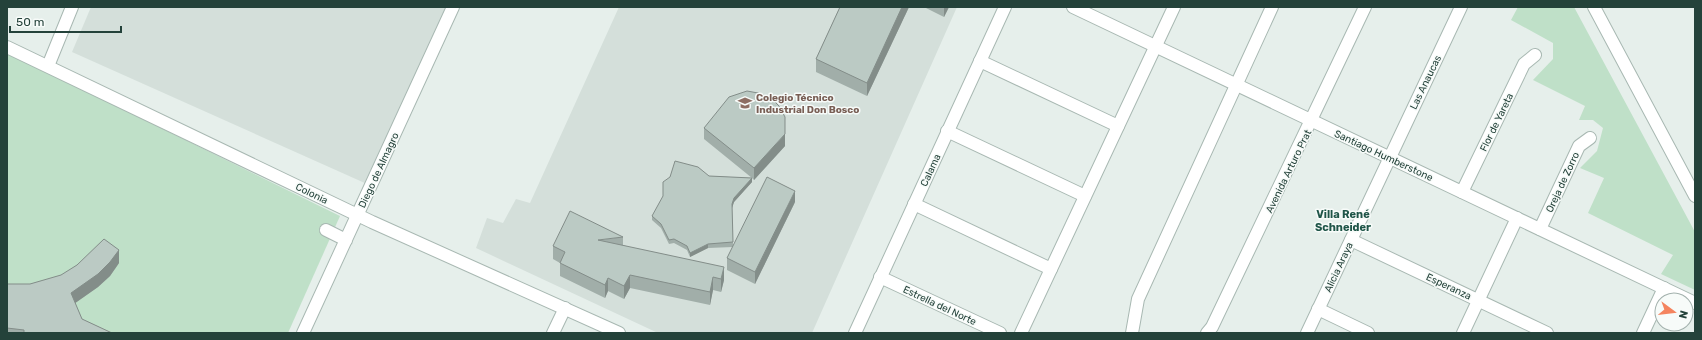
<svg xmlns="http://www.w3.org/2000/svg" width="1702" height="340" font-family="Rubik,sans-serif">
	<rect width="100%" height="100%" fill="#e6efeb"/>
	<g fill="#d4dfda">
		<path d="M91 7H447L367 184 72 52Z"/>
		<path d="M619 7H957L812 333H658L476 248 487 218 503 223 516 199 530 203Z"/>
	</g>
	<g fill="#bfe0c8">
		<path d="M1518 7H1574L1695 232V290L1661 274 1673 255 1588 213 1604 178 1580 168 1597 151 1603 128 1593 120H1579L1585 106 1533 80 1553 59V43L1511 20Z"/>
		<path d="M7 52 340 216 288 333H7Z"/>
	</g>
	<g fill="none" stroke-linecap="round" stroke-linejoin="round">
		<defs>
			<g id="minor">
				<path d="M1073 7 1695 303"/>
				<path d="M1594 7 1695 196"/>
				<path d="M7 47 372 222 619 333"/>
				<path d="M980 61 1118 126"/>
				<path d="M48 66 72 7"/>
				<path d="M947 131 1085 196"/>
				<path d="M1462 192 1524 64 1535 55"/>
				<path d="M914 204 1051 269"/>
				<path d="M1540 229 1579 146 1590 138"/>
				<path d="M326 230 346 240"/>
				<path d="M1351 240 1547 333"/>
				<path d="M880 277 1000 333"/>
				<path d="M1318 309 1368 333"/>
				<path d="M303 333 453 7"/>
				<path d="M553 333 565 308"/>
				<path d="M855 333 1005 7"/>
				<path d="M1021 333 1174 7"/>
				<path d="M1132 333 1138 299 1272 7"/>
				<path d="M1207 333 1212 327 1365 7"/>
				<path d="M1307 333 1461 7"/>
				<path d="M1463 333 1517 218"/>
				<path d="M1643 333 1664 288"/>
			</g>
		</defs>
		<use href="#minor" stroke="#a8b8b2" stroke-width="14"/>
		<use href="#minor" stroke="#fff" stroke-width="12"/>
	</g>
	<g fill="#a1aea9">
		<path d="M840 7H909L867 96 816 72V59Z"/>
		<path d="M924 7H949L944 17Z"/>
		<path d="M704 128 785 146 754 180 752 178V182L734 202 732 208 733 246 795 202 755 284 727 270V258L733 247 708 248 690 257 687 250 674 243 669 244 661 228 652 220V216L709 176 752 178 704 139Z"/>
		<path d="M623 237V245L724 280 721 292 713 290 710 305 630 288 624 299 608 291 605 298 560 276V263L553 259V246Z"/>
		<path d="M119 263 110 276 98 287 75 303 82 319 112 333H7V284H30Z"/>
	</g>
	<g fill="#838d89">
		<path d="M902 7H909L867 96V83Z"/>
		<path d="M944 7H949L944 17Z"/>
		<path d="M785 134V146L754 180V168Z"/>
		<path d="M752 178V182L734 202 732 208V204L734 198Z"/>
		<path d="M795 191V202L755 284V272Z"/>
		<path d="M708 244V248L690 257V253Z"/>
		<path d="M119 250V263L110 276 98 287 71 306V293Z"/>
		<path d="M724 267V280L721 292V279Z"/>
		<path d="M630 275V288L624 299V286Z"/>
		<path d="M713 277V290L710 305V292Z"/>
		<path d="M608 278V291L605 298V285Z"/>
	</g>
	<g fill="#bbcac4" stroke="#838d89">
		<path d="M840 7H902L867 83 816 59Z"/>
		<path d="M747 91 758 93 771 98 779 106 785 117V134L754 168 704 128 729 97Z"/>
		<path d="M675 161 698 167 709 176 752 178 734 198 732 204 733 242 708 244 690 253 687 246 674 239 669 240 661 224 652 216 663 196V182L670 177Z"/>
		<path d="M767 177 795 191 755 272 727 258Z"/>
		<path d="M570 211 623 237 598 240 724 267 721 279 713 277 710 292 630 275 624 286 608 278 605 285 560 263 565 252 553 246Z"/>
		<path d="M104 239 119 250 110 262 98 274 71 293 82 319 112 333H24V330L7 328V284H30L61 275 77 265Z"/>
	</g>
	<defs>
		<symbol id="school-bare" viewBox="-9 -9 18 18"><path d="M0-5L7-2L0 1L-7-2ZM-4 1L0 2.5L4 1V4Q0 6-4 4Z" fill="#8d6e63" stroke="#f7fbf9" stroke-width="2.5" paint-order="stroke"/></symbol>
	</defs>
	<g fill-rule="evenodd">
		<use href="#school-bare" x="735" y="93" width="20" height="20"/>
	</g>
	<g text-anchor="middle" stroke-width="3" stroke-linejoin="round" paint-order="stroke">
		<g font-size="10" fill="#24423a" stroke="#f7fbf9">
			<text transform="translate(1425 82) rotate(-64)" y="4">Las Anaucas</text>
			<text transform="translate(1496 122) rotate(-64)" y="4">Flor de Yareta</text>
			<text transform="translate(1384 155) rotate(25)" y="4">Santiago Humberstone</text>
			<text transform="translate(378 170) rotate(-65)" y="4">Diego de Almagro</text>
			<text transform="translate(930 170) rotate(-65)" y="4">Calama</text>
			<text transform="translate(1288 171) rotate(-64)" y="4">Avenida Arturo Prat</text>
			<text transform="translate(1562 182) rotate(-65)" y="4">Oreja de Zorro</text>
			<text transform="translate(312 193) rotate(26)" y="4">Colonia</text>
			<text transform="translate(1338 267) rotate(-65)" y="4">Alicia Araya</text>
			<text transform="translate(1449 286) rotate(25)" y="4">Esperanza</text>
			<text transform="translate(940 305) rotate(25)" y="4">Estrella del Norte</text>
		</g>
		<g font-size="10" font-weight="bold" fill="#785e54" stroke="#f7fbf9" text-anchor="start">
			<text x="756" y="101">Colegio Técnico<tspan x="756" dy="12">Industrial Don Bosco</tspan></text>
		</g>
		<g font-size="11" font-weight="bold" fill="#1f5548" stroke="#f7fbf9">
			<text x="1343" y="218">Villa René<tspan x="1343" dy="13">Schneider</tspan></text>
		</g>
	</g>
	<rect width="1702" height="340" fill="none" stroke="#24423a" stroke-width="16"/>
	<g transform="translate(1674 312) rotate(105)"><circle r="19" fill="#f7fbf9" stroke="#a3b1ad"/>
	<path d="M0-3L7 15L0 10L-7 15Z" fill="#f4845f"/>
	<text y="-6" font-size="11" font-weight="bold" text-anchor="middle" fill="#24423a">N</text>
	</g>
	<path d="M10 26v6h111v-6" fill="none" stroke="#24423a" stroke-width="2"/>
	<text x="16" y="26" font-size="12" fill="#24423a" stroke="#f7fbf9" stroke-width="3" paint-order="stroke">50 m</text>
</svg>
